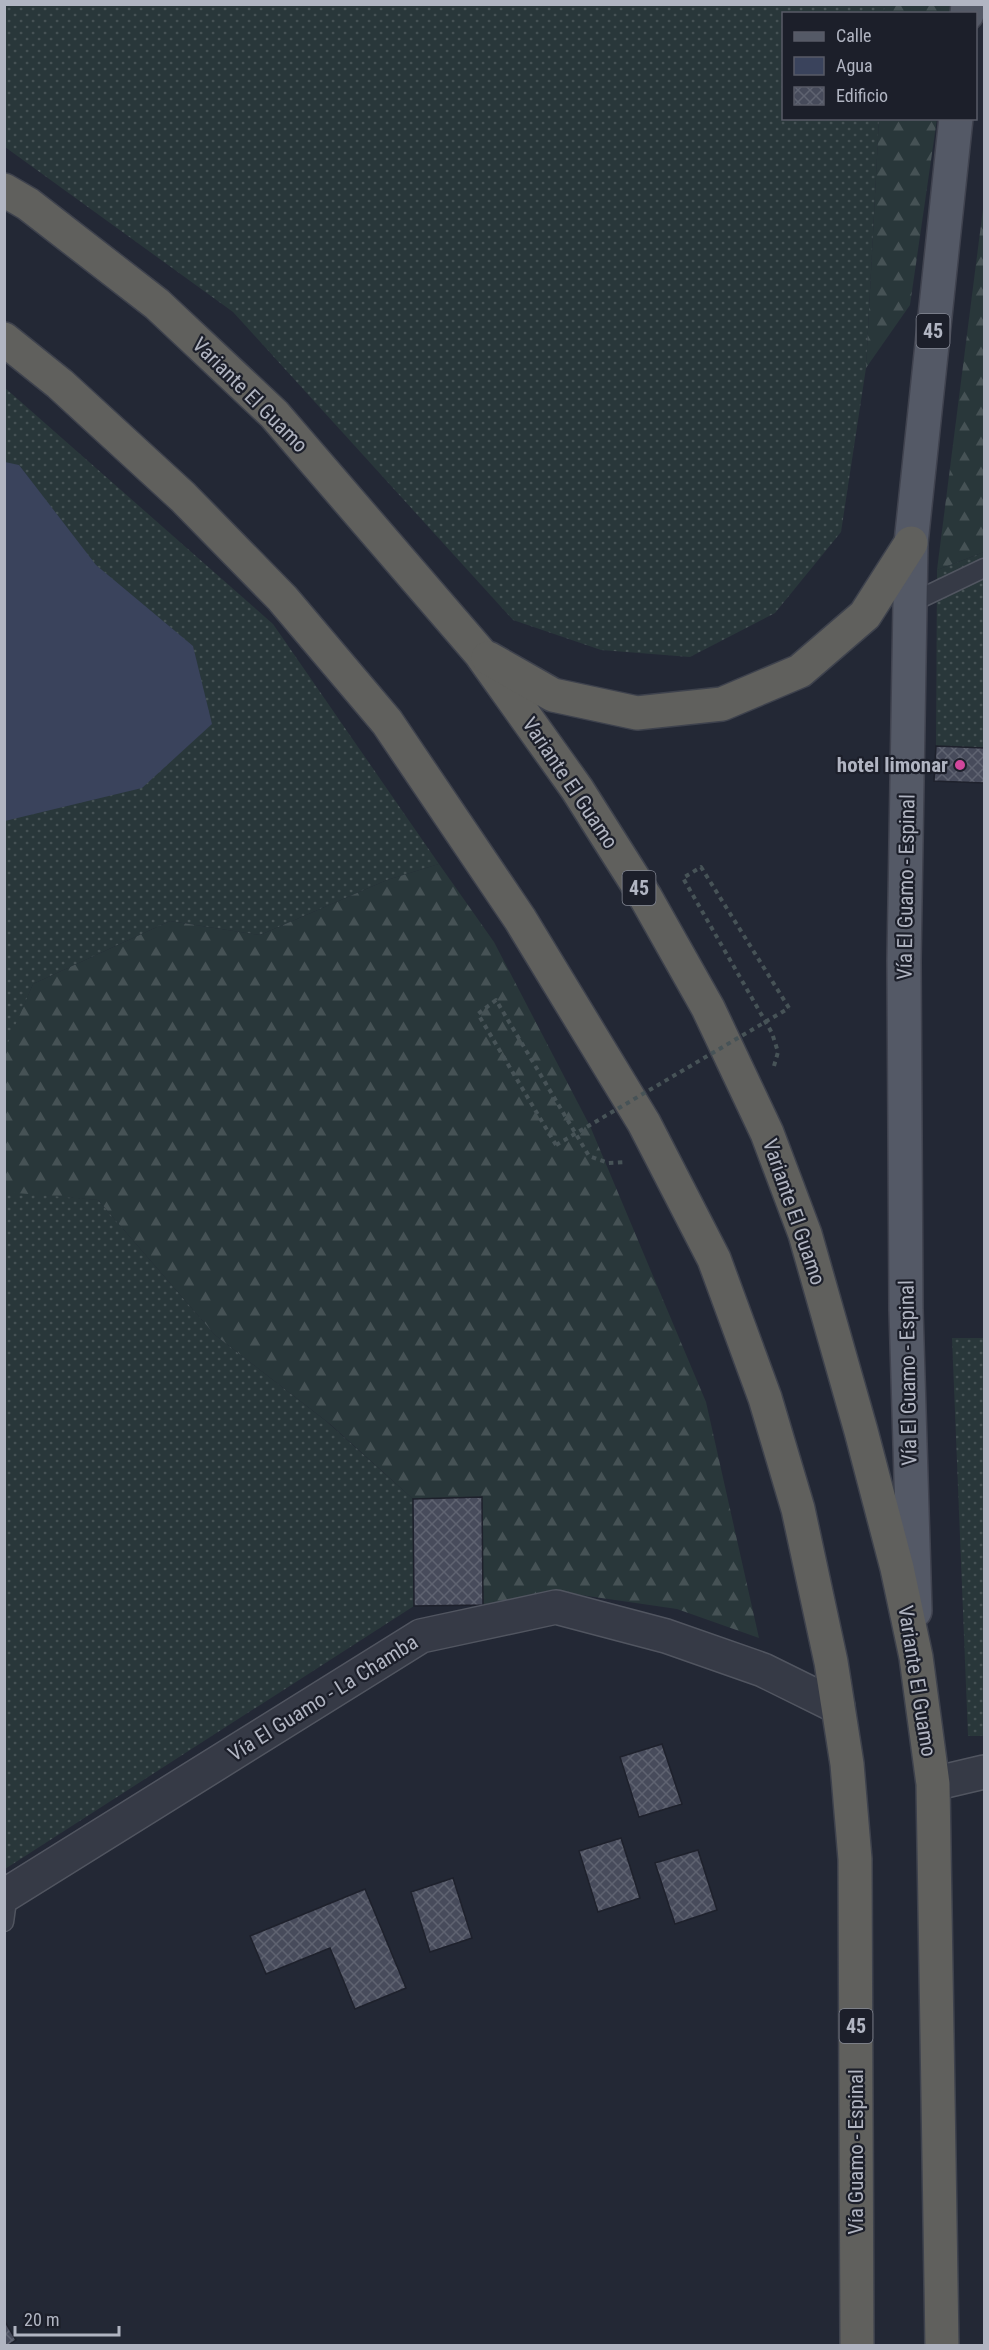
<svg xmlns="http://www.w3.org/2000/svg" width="989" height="2350" font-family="'Roboto Condensed',sans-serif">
	<defs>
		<pattern id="grass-dots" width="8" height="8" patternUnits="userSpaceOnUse" patternTransform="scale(1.5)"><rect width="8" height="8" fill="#29373a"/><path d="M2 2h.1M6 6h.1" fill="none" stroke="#465255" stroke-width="1.8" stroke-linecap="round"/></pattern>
		<pattern id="forest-firs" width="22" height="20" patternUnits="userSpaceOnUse" patternTransform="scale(1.5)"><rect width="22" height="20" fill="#29373a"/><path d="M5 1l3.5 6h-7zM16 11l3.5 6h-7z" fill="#465255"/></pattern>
		<pattern id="building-cross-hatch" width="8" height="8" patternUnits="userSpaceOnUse" patternTransform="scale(1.5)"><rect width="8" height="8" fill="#474b5b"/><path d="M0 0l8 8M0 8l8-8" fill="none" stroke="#5f6371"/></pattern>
	</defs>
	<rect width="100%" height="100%" fill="#232835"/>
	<g fill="url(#grass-dots)">
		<path d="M5 4 885 5 884 13 784 14V118L879 119 866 368 841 532 775 613 690 657 601 650 513 620 233 312 5 147Z"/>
		<path d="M4 387 273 624 439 864 387 880 260 935 170 921 33 984 5 1052Z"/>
		<path d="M984 552V748L936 746 937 570Z"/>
		<path d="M5 1191 98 1200 215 1335 326 1421 413 1499 414 1606 5 1869Z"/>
		<path d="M952 1338H984V1736H968Z"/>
	</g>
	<g fill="url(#forest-firs)">
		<path d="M885 5H953L951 13 884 14Z"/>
		<path d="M879 119H937L910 305 866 368Z"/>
		<path d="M984 201V552L937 570Z"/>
		<path d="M439 864 494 942 590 1126 706 1402 759 1638 677 1609 560 1592 483 1605 482 1497 413 1499 330 1424 215 1335 98 1200 5 1192 4 1052 33 984 170 921 260 935 387 880Z"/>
	</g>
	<path fill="#3a435c" d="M5 462 19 465 96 565 193 646 212 724 142 788 5 821Z"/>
	<g fill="url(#building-cross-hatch)" stroke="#1e212c" stroke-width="1.5">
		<path d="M936 746 984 748V783L934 781Z"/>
		<path d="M482 1497 483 1605 414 1606 413 1499Z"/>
		<path d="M662 1744 682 1804 639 1817 620 1757Z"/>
		<path d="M621 1838 640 1898 598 1912 579 1851Z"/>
		<path d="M698 1850 717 1910 675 1924 655 1863Z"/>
		<path d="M453 1878 472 1938 430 1952 411 1892Z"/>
		<path d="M365 1889 406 1988 355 2009 330 1948 266 1974 250 1936Z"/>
		<path d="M4 2320 16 2340 7 2346H4Z"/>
	</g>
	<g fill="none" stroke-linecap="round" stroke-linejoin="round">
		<defs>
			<g id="service">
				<path d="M911 603 984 568"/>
				<path d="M4 1922 8 1893 6 1889"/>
			</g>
			<path id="minor" d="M933 1784 984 1772"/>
			<path id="tertiary" d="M4 1896 421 1636 556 1607 666 1636 763 1670 838 1707"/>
			<g id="primary">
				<path d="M967 14 968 4"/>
				<path d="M915 1611 906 1310 904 961 911 543 956 118"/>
			</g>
			<g id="trunk">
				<path d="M4 190 28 204 157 304 274 414 480 653 577 789 646 898 708 1008 767 1133 805 1234 861 1431 897 1568 916 1657 933 1784 942 2346"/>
				<path d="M4 339 60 384 183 497 282 598 387 722 520 919 644 1123 714 1259 765 1398 798 1509 831 1662 847 1764 855 1859 857 2346"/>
				<path d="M488 658 553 695 637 713 722 704 800 671 865 615 911 543"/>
			</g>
		</defs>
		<use href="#service" stroke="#515560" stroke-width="21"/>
		<use href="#minor" stroke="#515560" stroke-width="36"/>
		<use href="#tertiary" stroke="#515560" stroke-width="36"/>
		<use href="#primary" stroke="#40434f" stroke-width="36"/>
		<use href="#trunk" stroke="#3e424d" stroke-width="36"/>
		<g stroke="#475357" stroke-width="4" stroke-dasharray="4.5 4.5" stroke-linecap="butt">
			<path d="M774 1066 778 1052 772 1033 683 878 701 867 789 1008"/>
			<path d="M556 1145 478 1014 496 1000 589 1156 608 1163 626 1162"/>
		</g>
		<use href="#service" stroke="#363a46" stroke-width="18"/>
		<use href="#minor" stroke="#363a46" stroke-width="33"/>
		<use href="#tertiary" stroke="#363a46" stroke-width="33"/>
		<use href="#primary" stroke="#545966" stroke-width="33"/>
		<use href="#trunk" stroke="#60605d" stroke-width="33"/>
		<path stroke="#475357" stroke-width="4" stroke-dasharray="4.5 4.5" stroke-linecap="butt" d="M556 1145 789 1008"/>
	</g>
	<circle fill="#d1479c" stroke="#1c1f2a" stroke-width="2" cx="960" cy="765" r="6"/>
	<g text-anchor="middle" stroke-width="4.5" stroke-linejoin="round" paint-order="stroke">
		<g fill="#1c1f2a" stroke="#848894" stroke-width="1.5">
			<rect x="916.5" y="314" width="33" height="34" rx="4.5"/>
			<rect x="622.5" y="871" width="33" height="34" rx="4.5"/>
			<rect x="839.5" y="2009" width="33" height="34" rx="4.5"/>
		</g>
		<g font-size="20" font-weight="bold" fill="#b1b5c2">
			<text x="933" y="338">45</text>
			<text x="639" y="895">45</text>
			<text x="856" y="2033">45</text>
		</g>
		<g font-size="21" fill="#b1b5c2" stroke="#1c1f2a">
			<text transform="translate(250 395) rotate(45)" y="7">Variante El Guamo</text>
			<text transform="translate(570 783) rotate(56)" y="7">Variante El Guamo</text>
			<text transform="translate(906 887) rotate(-89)" y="7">Vía El Guamo - Espinal</text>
			<text transform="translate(794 1212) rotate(71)" y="7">Variante El Guamo</text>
			<text transform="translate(908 1373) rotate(-91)" y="7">Vía El Guamo - Espinal</text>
			<text transform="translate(917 1681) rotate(81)" y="7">Variante El Guamo</text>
			<text transform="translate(323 1698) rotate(-32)" y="7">Vía El Guamo - La Chamba</text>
			<text transform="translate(856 2152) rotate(-90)" y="7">Vía Guamo - Espinal</text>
		</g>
		<g font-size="21" font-weight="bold" fill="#b1b5c2" stroke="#1c1f2a" text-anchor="end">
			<text x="948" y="772">hotel limonar</text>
		</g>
	</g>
	<rect width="989" height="2350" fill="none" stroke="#b1b5c2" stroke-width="12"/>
	<rect x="782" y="12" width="195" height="108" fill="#1c1f2a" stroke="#585b67" stroke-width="1.5"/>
	<rect x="794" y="32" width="30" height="9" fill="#545966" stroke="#585b67" stroke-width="1.5"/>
	<text x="836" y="42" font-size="18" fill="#b1b5c2">Calle</text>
	<rect x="794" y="57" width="30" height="18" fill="#3a435c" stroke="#585b67" stroke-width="1.5"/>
	<text x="836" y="72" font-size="18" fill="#b1b5c2">Agua</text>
	<rect x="794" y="87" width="30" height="18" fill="url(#building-cross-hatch)" stroke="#585b67" stroke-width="1.5"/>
	<text x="836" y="102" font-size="18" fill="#b1b5c2">Edificio</text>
	<path d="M15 2326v9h104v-9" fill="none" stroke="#b1b5c2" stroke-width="3"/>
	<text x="24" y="2326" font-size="18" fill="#b1b5c2" stroke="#1c1f2a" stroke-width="4.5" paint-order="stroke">20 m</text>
</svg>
